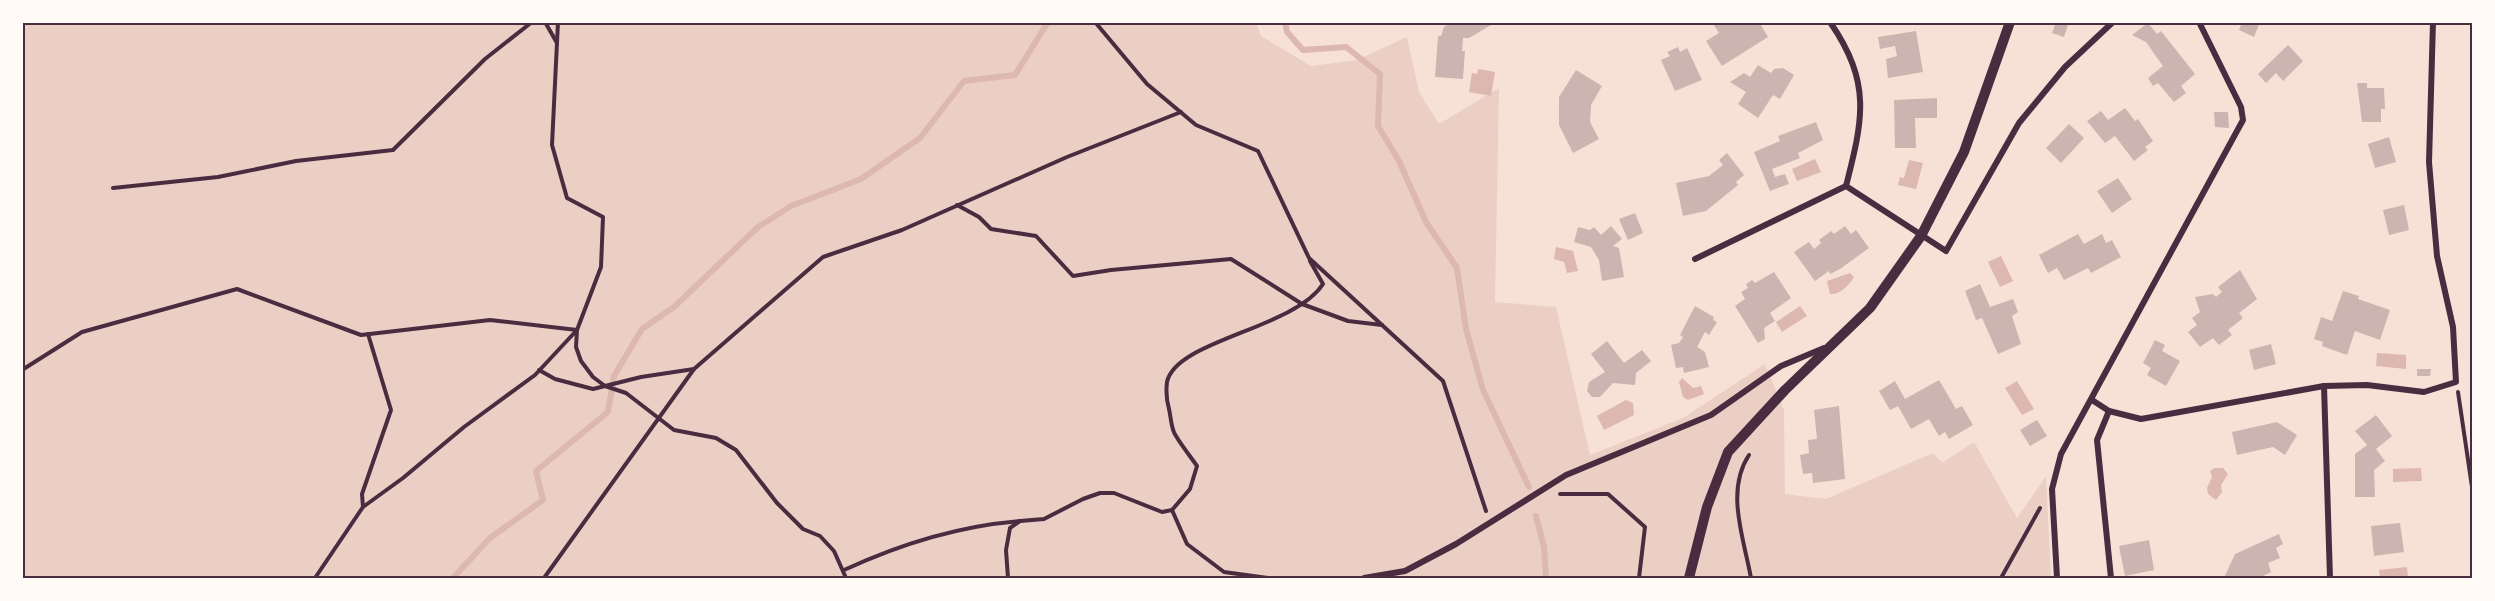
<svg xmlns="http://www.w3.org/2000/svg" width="2495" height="601" font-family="'Archivo Narrow',sans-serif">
	<rect width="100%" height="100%" fill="#f7e1d7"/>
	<path fill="#ebcfc5" d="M1256 22 1261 36 1311 66 1357 60 1407 37 1419 92 1439 124 1499 88 1495 302 1556 307 1590 455 1683 418 1765 364 1784 410 1785 494 1826 499 1933 453 1942 463 1974 442 2017 518 2046 476 2051 578H23L22 23Z"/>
	<g fill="#dcb8b0">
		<path d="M1478 69 1495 72 1491 96 1469 92 1472 73 1477 74Z"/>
		<path d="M1815 159 1821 172 1797 181 1792 169Z"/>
		<path d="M1909 160 1923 163 1916 189 1898 185 1900 177 1904 178Z"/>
		<path d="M1556 247 1573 251 1578 271 1567 273 1564 262 1554 259Z"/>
		<path d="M2001 256 2013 281 2000 287 1988 262Z"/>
		<path d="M1850 273 1854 277C1849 285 1840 295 1830 294L1827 281Z"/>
		<path d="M1800 306 1807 316 1782 332 1776 322Z"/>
		<path d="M2377 353 2406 355V369L2376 366Z"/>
		<path d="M1682 378 1693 388 1701 386 1704 394 1688 400 1683 397 1679 382Z"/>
		<path d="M2017 381 2034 409 2022 415 2005 388Z"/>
		<path d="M1626 400 1633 403 1634 415 1604 430 1597 416Z"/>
		<path d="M2214 468H2223L2228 474 2221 485 2222 492 2216 500 2208 494 2207 488 2212 477 2210 471Z"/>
		<path d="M2421 468 2422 481 2393 482V469Z"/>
		<path d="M2407 567 2408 577 2380 578 2379 570Z"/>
	</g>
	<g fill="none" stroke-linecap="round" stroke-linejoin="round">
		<g stroke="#dcb8b0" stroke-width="6">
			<path d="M1285 22 1287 32 1303 50 1346 47 1380 74 1378 126 1399 161 1426 222 1457 268 1466 329 1483 390 1529 487"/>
			<path d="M1536 516 1544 547 1546 578"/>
			<path d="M453 578 490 538 543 500 536 471 608 412 614 376 642 329 674 307 758 227 791 206 861 179 920 138 964 81 1015 75 1048 22"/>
		</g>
	</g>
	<g fill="#ccb4b1">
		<path d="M1451 22H1490L1491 25 1469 38H1463L1462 51H1465L1463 79 1435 77 1438 36H1441L1444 27Z"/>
		<path d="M1712 22H1759L1768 37 1722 66 1706 41 1719 33Z"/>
		<path d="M2056 22H2069L2064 37 2052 33Z"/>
		<path d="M2242 22H2260L2254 37 2239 30Z"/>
		<path d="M2148 23 2157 34 2161 31 2195 74 2181 86 2186 93 2174 102 2158 83 2153 86 2148 78 2163 66 2146 42 2132 35Z"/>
		<path d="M1916 31 1923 72 1888 78 1886 59 1897 56 1895 46 1880 49 1878 37Z"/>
		<path d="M2288 45 2303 61 2283 81 2276 73 2266 83 2258 74Z"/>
		<path d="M1678 47 1680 52 1687 48 1702 80 1675 91 1661 60 1670 56 1667 52Z"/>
		<path d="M1758 65 1771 73 1774 69 1783 68 1794 75 1780 99 1773 95 1758 118 1738 104 1746 92 1730 82 1744 73 1750 77Z"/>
		<path d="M1576 70 1602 86 1591 105 1590 122 1599 139 1573 153 1559 125V97Z"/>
		<path d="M2357 83H2367V88H2384L2385 109H2381V122H2362Z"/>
		<path d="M1937 98V118H1915L1916 148H1895L1894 100Z"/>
		<path d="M2125 108 2135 121 2138 119 2153 141 2145 147 2148 150 2134 161 2115 136 2105 143 2087 121 2101 111 2108 120Z"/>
		<path d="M2214 112H2228L2229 128 2215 127Z"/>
		<path d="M1816 122 1823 140 1798 153 1800 158 1772 169 1775 177 1785 174 1789 184 1770 191 1754 152 1780 141 1778 136Z"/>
		<path d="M2069 124 2084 138 2061 163 2046 148Z"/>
		<path d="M2389 137 2396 162 2375 168 2368 144Z"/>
		<path d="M1727 153 1744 175 1736 182 1738 185 1706 211 1683 216 1676 183 1709 176 1723 165 1719 160Z"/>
		<path d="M2118 178 2132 199 2112 213 2097 191Z"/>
		<path d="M2404 205 2409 230 2389 235 2383 210Z"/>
		<path d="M1635 213 1643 233 1628 240 1619 219Z"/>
		<path d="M1611 226 1622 239 1613 246 1619 248 1624 277 1602 281 1599 260 1591 247 1574 242 1578 227 1590 230 1594 227 1601 235Z"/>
		<path d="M1845 226 1851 234 1856 230 1869 248 1840 269 1830 274 1829 271 1815 281 1794 252 1809 242 1814 249 1821 243 1819 240 1831 231 1834 234Z"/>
		<path d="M2078 234 2084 244 2102 234 2106 243 2112 240 2121 257 2091 273 2088 268 2064 280 2057 268 2048 273 2039 255Z"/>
		<path d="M2240 270 2257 299 2239 313 2243 318 2228 330 2232 335 2219 345 2213 338 2200 347 2188 332 2197 325 2192 318 2200 312 2195 297 2213 294 2216 297 2222 292 2218 287Z"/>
		<path d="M1774 272 1791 298 1770 313 1775 321 1764 328 1765 339 1758 343 1735 306 1745 299 1741 292 1748 288 1746 284 1752 280 1755 283Z"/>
		<path d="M1980 284 1990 307 2013 299 2018 312 2012 316 2021 344 1998 354 1982 318 1976 320 1965 291Z"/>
		<path d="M2343 291 2359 296 2358 299 2390 310 2380 340 2355 331 2347 355 2322 346 2323 342 2314 339 2321 317 2332 321Z"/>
		<path d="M1695 306 1714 317 1713 320 1717 322 1709 335 1705 332 1697 347 1705 352 1709 367 1684 373 1683 367 1676 368 1671 345 1679 343 1683 337 1680 335Z"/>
		<path d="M2155 340 2165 345 2162 351 2180 361 2166 386 2147 375 2151 368 2143 363Z"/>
		<path d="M1607 341 1624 363 1642 350 1651 361 1636 373 1635 385 1613 383 1600 397H1592L1587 391 1589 382 1605 372 1591 354Z"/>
		<path d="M2271 344 2276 364 2254 370 2249 350Z"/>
		<path d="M2417 369H2431L2430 376H2417Z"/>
		<path d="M1939 380 1956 409 1962 406 1973 425 1949 439 1945 432 1939 436 1929 419 1911 429 1898 406 1890 410 1879 391 1895 381 1905 399Z"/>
		<path d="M1839 406 1845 479 1813 483 1812 473 1803 474 1800 455 1809 453 1808 440 1817 439 1814 410Z"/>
		<path d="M2376 415 2392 436 2376 449 2385 461 2374 470 2375 497H2355V454L2367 445 2355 431Z"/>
		<path d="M2037 420 2047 436 2030 446 2020 430Z"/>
		<path d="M2277 422 2297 435 2285 455 2273 447 2237 455 2232 432Z"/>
		<path d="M2400 523 2404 552 2374 556 2371 526Z"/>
		<path d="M2279 534 2283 544 2276 548 2280 558 2268 563 2271 572 2259 578H2224L2235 554Z"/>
		<path d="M2149 540 2154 570 2125 576 2119 546Z"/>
	</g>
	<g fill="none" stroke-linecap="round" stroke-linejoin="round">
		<g stroke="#4a2c40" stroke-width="4">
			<path d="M545 22 557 43"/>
			<path d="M1095 22 1147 84 1196 125 1258 151 1309 258 1443 381 1486 511"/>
			<path d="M113 188 218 177 296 161 393 150 485 59 532 22"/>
			<path d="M957 205 979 217 991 229 1036 236 1073 276 1111 270 1231 259 1302 304 1348 321 1382 325"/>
			<path d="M22 370 82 332 237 289 361 335 490 320 577 330 576 347 581 361 593 377 605 386 626 393 674 430 716 438 736 450 777 503 803 529 820 536 834 551 846 578"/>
			<path d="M539 370 555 379 593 389 641 377 694 369"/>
			<path d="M2458 392 2472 487"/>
			<path d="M1749 455C1725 491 1744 539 1751 578"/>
			<path d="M1560 494H1608L1645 527 1639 578"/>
			<path d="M363 507 362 494 391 410 368 334"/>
			<path d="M1172 510 1187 544 1224 572 1268 578"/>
			<path d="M844 570C900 544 957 526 1020 521"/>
			<path d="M315 578 363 507 403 478 464 427 535 375 577 330 601 267 603 217 567 198 552 145 558 22"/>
			<path d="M544 578 694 369 823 257 902 230 1067 157 1181 112"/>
			<path d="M1008 578 1006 550 1010 528 1020 521 1044 519 1083 499 1100 493H1114L1162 512 1172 510 1190 489 1197 466C1190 456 1182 446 1176 436 1171 430 1171 417 1169 409 1167 402 1166 390 1167 382 1176 340 1294 329 1323 284L1310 261"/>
			<path d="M2001 578 2040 508"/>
		</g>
		<g stroke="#4a2c40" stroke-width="6">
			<path d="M1830 22C1872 83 1863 119 1846 186L1946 251 2019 123 2065 67 2113 22"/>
			<path d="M1695 259 1846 186"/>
			<path d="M2324 386 2330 578"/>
			<path d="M2092 400 2109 411 2141 419 2324 386 2367 385 2424 392 2456 382 2453 327 2437 256 2429 162 2433 22"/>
			<path d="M2109 411 2097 440 2111 578"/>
			<path d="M1364 578 1405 571 1456 544 1566 475 1711 415 1781 366 1824 348"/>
			<path d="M2057 578 2052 489 2061 454 2243 120 2241 107 2199 22"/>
		</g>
		<path stroke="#4a2c40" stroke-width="10" d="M1689 578 1707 507 1728 452 1785 390 1870 308 1921 236 1964 152 2010 22"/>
	</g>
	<rect width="2495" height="601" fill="none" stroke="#fffaf5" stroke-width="48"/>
	<rect x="24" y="24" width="2447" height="553" fill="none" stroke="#4a2c40" stroke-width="2"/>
</svg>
